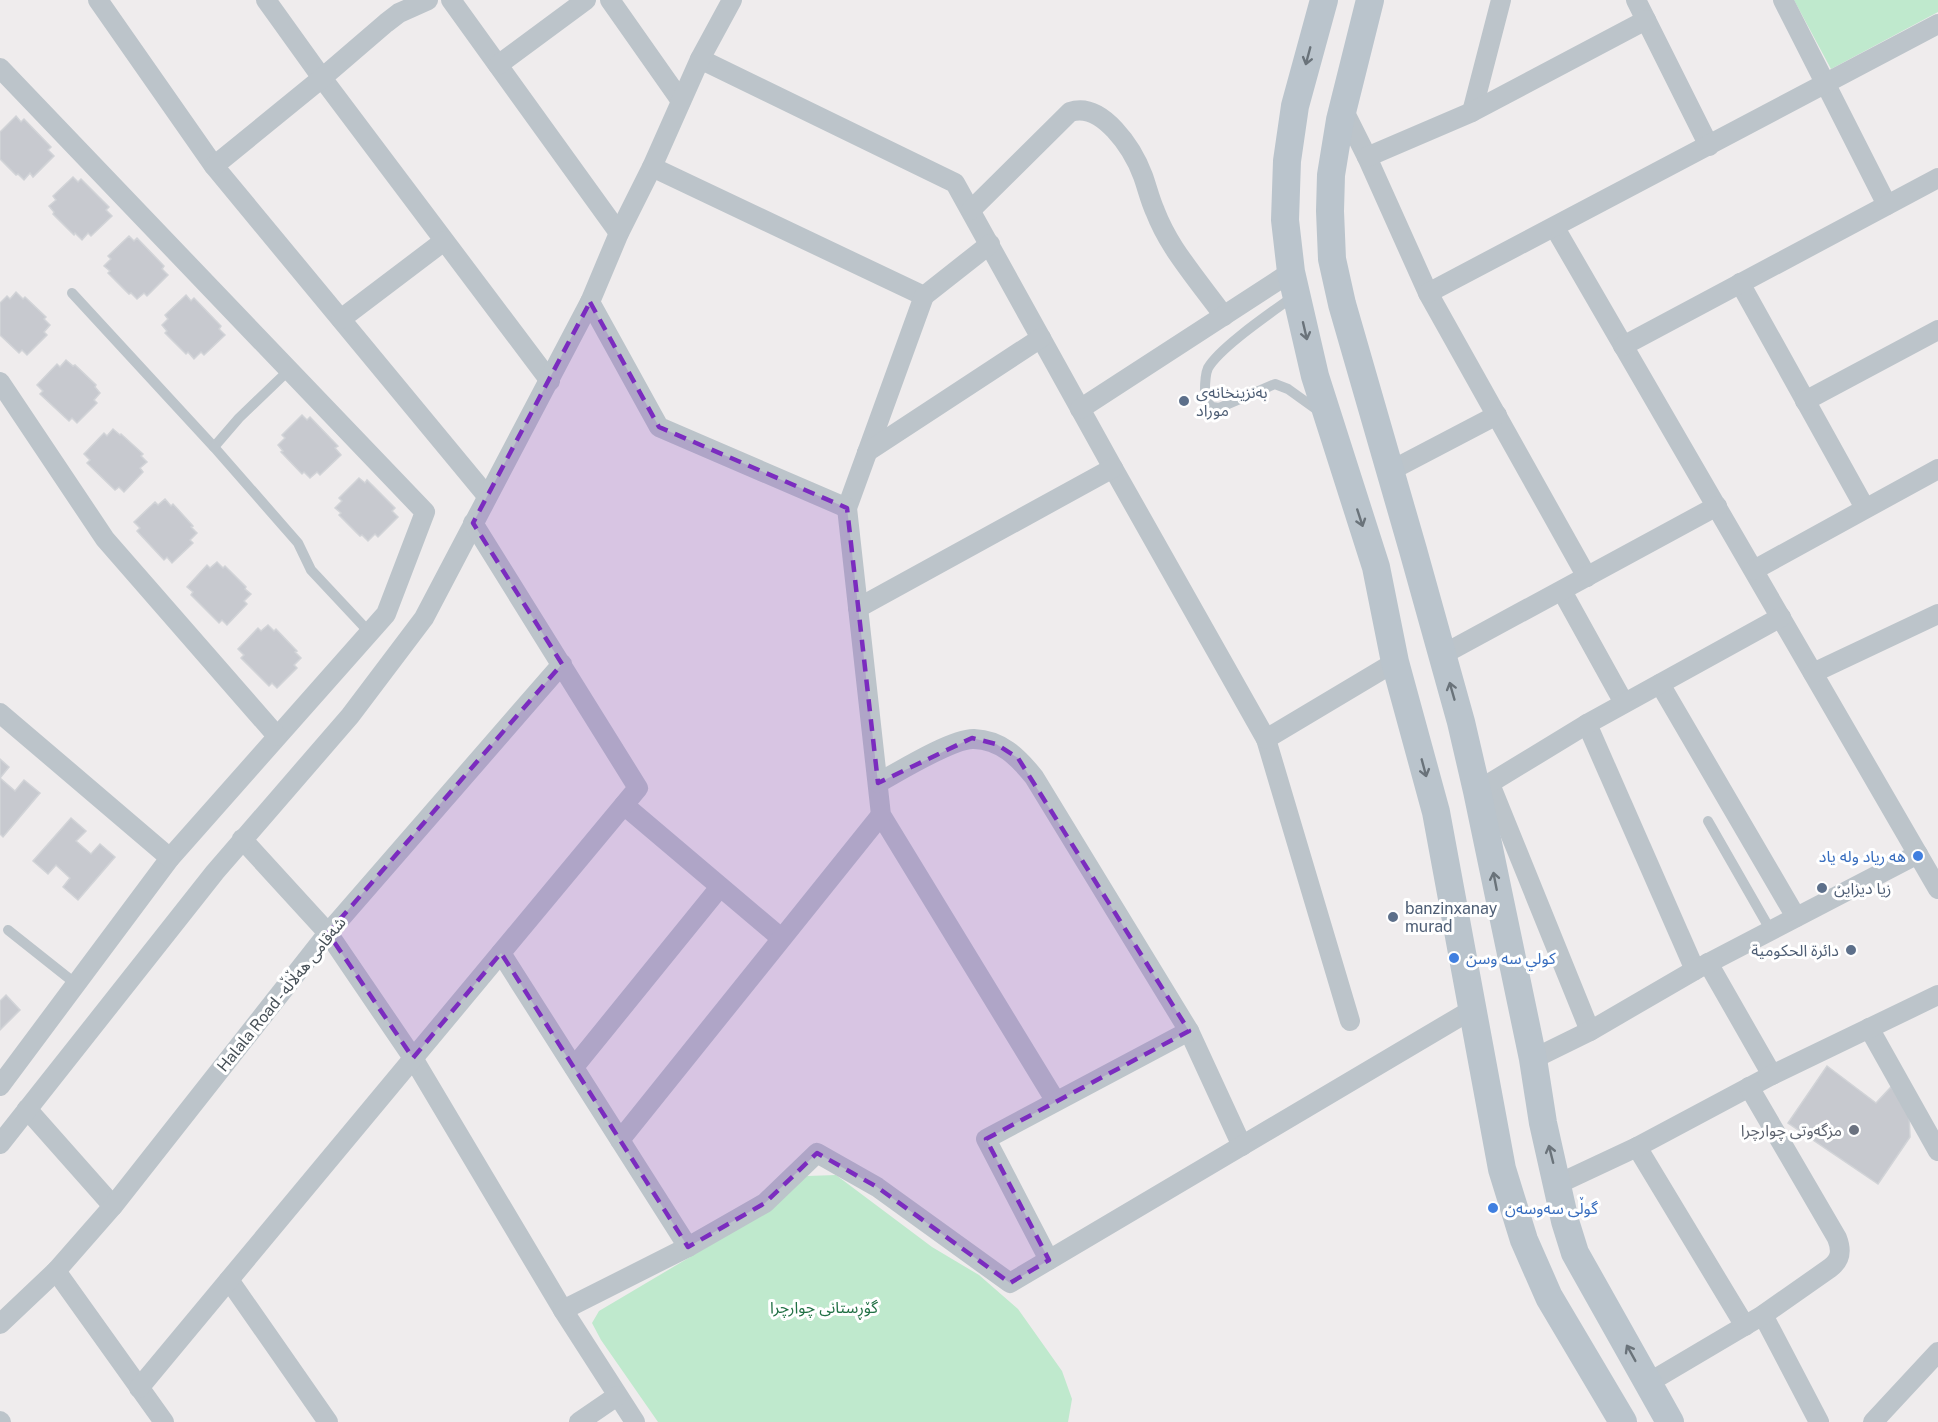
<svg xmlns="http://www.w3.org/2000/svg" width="1938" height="1422" font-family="'Public Sans','Noto Sans Arabic',sans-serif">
	<rect width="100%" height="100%" fill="#efeced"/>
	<g fill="#bfe9cd">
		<path d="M1794 0H1938V12L1831 69Z"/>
		<path d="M836 1175 932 1247 979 1275 1018 1309 1062 1371 1072 1399 1068 1422H658L601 1340 592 1323 599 1311 739 1228 807 1176Z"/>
	</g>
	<g fill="#c7c9cf" stroke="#d1d3d7" stroke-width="1.5">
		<path d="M16 116 21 122 24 119 51 147 48 150 54 156 33 177 30 173 24 180 18 174 16 175 0 159V132Z"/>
		<path d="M73 177 78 182 81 179 109 207 106 210 112 216 91 236 88 233 82 240 75 233 74 235 53 214 54 212 49 206 56 200 53 196Z"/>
		<path d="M129 236 134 241 137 238 164 266 162 269 168 275 147 296 144 293 137 299 131 293 129 294 108 273 110 271 104 266 111 259 108 256Z"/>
		<path d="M16 292 23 299 25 297 46 317 44 319 50 325 44 332 47 335 27 355 22 350 19 353 0 335V303L7 296 10 299Z"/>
		<path d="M186 295 191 301 194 298 221 326 219 329 225 335 204 355 201 352 194 359 188 352 186 354 165 333 167 331 162 325 168 319 165 315Z"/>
		<path d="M66 360 73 366 75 365 96 385 95 387 100 393 94 400 97 403 77 423 72 418 69 421 40 394 43 391 37 385 57 364 60 367Z"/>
		<path d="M302 415 307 420 310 417 338 446 335 448 341 455 320 475 317 472 310 478 304 472 302 474 281 452 283 451 278 445 285 438 282 435Z"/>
		<path d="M113 429 120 435 121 434 143 454 141 456 147 462 140 468 143 472 124 492 119 487 115 490 87 463 90 460 84 454 104 433 107 436Z"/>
		<path d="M359 478 365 483 367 480 395 508 392 511 398 517 378 537 375 534 368 541 362 535 360 536 339 515 341 513 335 508 342 501 339 498Z"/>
		<path d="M165 499 171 506 173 504 193 526 191 527 197 533 190 540 193 543 172 563 167 557 164 560 137 531 140 528 134 522 155 502 158 505Z"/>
		<path d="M217 562 223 568 225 566 246 587 245 589 251 594 244 601 247 604 227 625 222 620 219 623 191 595 193 592 187 587 207 565 210 568Z"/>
		<path d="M268 625 274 631 276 629 297 651 295 652 301 658 294 665 297 668 277 688 272 683 269 686 241 658 244 655 238 649 258 628 261 631Z"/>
		<path d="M0 759 9 767 0 778 15 791 24 780 40 793 3 837 0 834Z"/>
		<path d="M71 818 86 831 76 841 91 854 100 844 115 857 78 900 63 887 70 878 56 865 48 874 33 861Z"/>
		<path d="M6 995 20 1010 0 1030V1001Z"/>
		<path d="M1827 1066 1876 1103 1891 1087 1909 1112 1910 1137 1878 1184 1788 1123Z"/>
	</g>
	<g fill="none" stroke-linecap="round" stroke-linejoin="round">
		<g stroke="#bcc4ca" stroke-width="10">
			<path d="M72 293 214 447 298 543 311 570 369 632"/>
			<path d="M1294 296C1272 312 1220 347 1208 368 1204 377 1205 391 1205 400L1212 407 1219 408 1275 384 1288 389 1320 412"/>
			<path d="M214 447 239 418 288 371"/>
			<path d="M1708 821 1771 931"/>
			<path d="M8 930 76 984"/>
		</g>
		<g stroke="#bcc4ca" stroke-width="20">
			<path d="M98 0 214 166 487 496"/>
			<path d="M266 0 322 78 550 381"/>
			<path d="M451 0 619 233"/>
			<path d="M610 0 681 101"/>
			<path d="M1636 0 1709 146"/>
			<path d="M1783 0 1887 205"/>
			<path d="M700 59 955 183 1113 468 1266 739 1350 1021"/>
			<path d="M498 65 586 0"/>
			<path d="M0 68 425 512 386 614 170 858 0 1086"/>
			<path d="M1343 109 1367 157 1428 293 1587 577"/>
			<path d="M1472 112 1501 0"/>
			<path d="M1367 157 1472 112 1646 20"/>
			<path d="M214 166 322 78 386 23 399 13 428 0"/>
			<path d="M652 167 924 296 990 244"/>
			<path d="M971 210 1070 112C1102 101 1133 149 1143 176 1147 187 1150 200 1155 211 1160 224 1167 237 1174 248 1189 271 1207 293 1224 316"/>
			<path d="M1555 228 1938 889"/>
			<path d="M1740 283 1865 508"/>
			<path d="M1428 293 1938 24"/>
			<path d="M924 296 847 508 881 815 1055 1100"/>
			<path d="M590 302 659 427 847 508"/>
			<path d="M341 319 444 241"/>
			<path d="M1623 346 1938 178"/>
			<path d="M0 382 105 539 277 736"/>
			<path d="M1805 401 1938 330"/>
			<path d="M1080 409 1291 272"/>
			<path d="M867 452 1041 338"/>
			<path d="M1390 471 1497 415"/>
			<path d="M1754 570 1938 469"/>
			<path d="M1562 591 1624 703"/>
			<path d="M858 608 1113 468"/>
			<path d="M1442 655 1717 506"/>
			<path d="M1813 673 1938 614"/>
			<path d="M1660 684 1796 917"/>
			<path d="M0 713 170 858"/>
			<path d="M1587 724 1695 970"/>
			<path d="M1266 739 1395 662"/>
			<path d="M878 783C898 772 953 738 974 739 1001 740 1018 757 1034 777L1189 1031 1242 1146"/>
			<path d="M1490 784 1590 1031"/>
			<path d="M1477 791 1587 724 1781 617"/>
			<path d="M624 805 781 938"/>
			<path d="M242 839 328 933 413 1058 563 1310 635 1422"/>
			<path d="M501 953 688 1247"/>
			<path d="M1708 963 1772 1075"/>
			<path d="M1869 1028 1938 1151"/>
			<path d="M1533 1059 1590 1031 1695 970 1918 854"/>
			<path d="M574 1067 720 887"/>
			<path d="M27 1109 113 1206"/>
			<path d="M620 1140 881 815"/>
			<path d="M0 1144 215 872 350 716 424 618 590 302 619 233 652 167 700 59 732 0"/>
			<path d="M1637 1147 1745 1326"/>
			<path d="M1558 1184 1637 1147 1772 1075 1938 995"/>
			<path d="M1049 1260 986 1139 1189 1031"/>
			<path d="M56 1271 164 1422"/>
			<path d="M229 1280 328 1422"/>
			<path d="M563 1310 688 1247 765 1203 817 1153 877 1187 1010 1283 1473 1009"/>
			<path d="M1763 1315 1819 1422"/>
			<path d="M0 1324 56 1271 113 1206 328 933 562 664"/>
			<path d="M1648 1383 1763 1315 1830 1268C1841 1260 1842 1251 1837 1238L1749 1087"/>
			<path d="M139 1388 638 788 473 523"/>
			<path d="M0 1421 1 1422"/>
			<path d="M579 1422 617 1396"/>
			<path d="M1873 1422 1938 1352"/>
		</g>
		<g stroke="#bac4cc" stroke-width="28">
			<path d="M1324 0 1295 106 1287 161 1285 220 1291 272 1315 376 1376 567 1395 662 1436 812 1502 1169 1524 1240 1549 1297 1623 1422"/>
			<path d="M1370 0 1340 120 1331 175 1330 211 1332 259 1342 304 1413 550 1461 722 1477 791 1533 1059 1543 1123 1565 1221 1575 1253 1670 1422"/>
		</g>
	</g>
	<defs><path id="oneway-shaft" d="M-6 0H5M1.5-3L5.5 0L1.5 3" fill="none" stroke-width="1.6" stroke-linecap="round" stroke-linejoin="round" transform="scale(1.5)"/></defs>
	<g stroke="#6a737a">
		<use href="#oneway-shaft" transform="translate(1308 56) rotate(105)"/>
		<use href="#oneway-shaft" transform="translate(1305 331) rotate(77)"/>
		<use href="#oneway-shaft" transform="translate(1360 518) rotate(72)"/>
		<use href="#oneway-shaft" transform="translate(1452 691) rotate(-106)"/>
		<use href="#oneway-shaft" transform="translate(1424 768) rotate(75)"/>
		<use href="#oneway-shaft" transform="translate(1495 881) rotate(-101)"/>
		<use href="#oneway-shaft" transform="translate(1551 1154) rotate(-104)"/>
		<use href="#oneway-shaft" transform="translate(1631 1353) rotate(-119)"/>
	</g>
	<path fill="#7b2cbf" fill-opacity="0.2" stroke="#7b2cbf" stroke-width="4.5" stroke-dasharray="12 8" stroke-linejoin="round" d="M590 302 659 427 847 508 878 783 972 738 996 744 1018 758 1189 1031 986 1139 1049 1260 1010 1283 877 1187 817 1153 765 1203 688 1247 501 953 413 1058 328 933 562 664 473 523Z"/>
	<g fill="#5c6f8a" stroke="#fff" stroke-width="2">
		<circle cx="1184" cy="401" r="6"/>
		<circle cx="1822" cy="888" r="6"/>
		<circle cx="1393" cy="917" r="6"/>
		<circle cx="1851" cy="950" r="6"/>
	</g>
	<g fill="#3f7fe0" stroke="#fff" stroke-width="2">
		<circle cx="1918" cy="856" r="6"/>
		<circle cx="1454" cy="958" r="6"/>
		<circle cx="1493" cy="1208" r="6"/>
	</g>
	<circle fill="#6b7280" stroke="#fff" stroke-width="2" cx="1854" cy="1130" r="6"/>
	<g text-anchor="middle" stroke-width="6" stroke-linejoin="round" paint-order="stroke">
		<g font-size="16" fill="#4e5e75" stroke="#fff" text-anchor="start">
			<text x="1196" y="398">بەنزینخانەی<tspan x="1196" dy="18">موراد</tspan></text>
			<text x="1834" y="894">زیا دیزاین</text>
			<text x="1405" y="914">banzinxanay<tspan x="1405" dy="18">murad</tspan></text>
			<text x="1839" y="956" text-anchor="end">دائرة الحكومية</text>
		</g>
		<g font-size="16" fill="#366cbe" stroke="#fff" text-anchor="start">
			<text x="1906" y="862" text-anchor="end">هه رياد وله ياد</text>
			<text x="1466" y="964">كولي سه وسن</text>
			<text x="1505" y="1214">گوڵی سەوسەن</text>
		</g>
		<g font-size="16" fill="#475057" stroke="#fff">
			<text transform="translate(281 994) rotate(-51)" y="6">Halala Road - شەقامی هەڵاڵە</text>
		</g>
		<g font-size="16" fill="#5b616d" stroke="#fff" text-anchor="end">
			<text x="1842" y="1136">مزگەوتی چوارچرا</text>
		</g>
		<g font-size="16" fill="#217044" stroke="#fff">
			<text x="824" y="1313">گۆڕستانی چوارچرا</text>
		</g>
	</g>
</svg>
